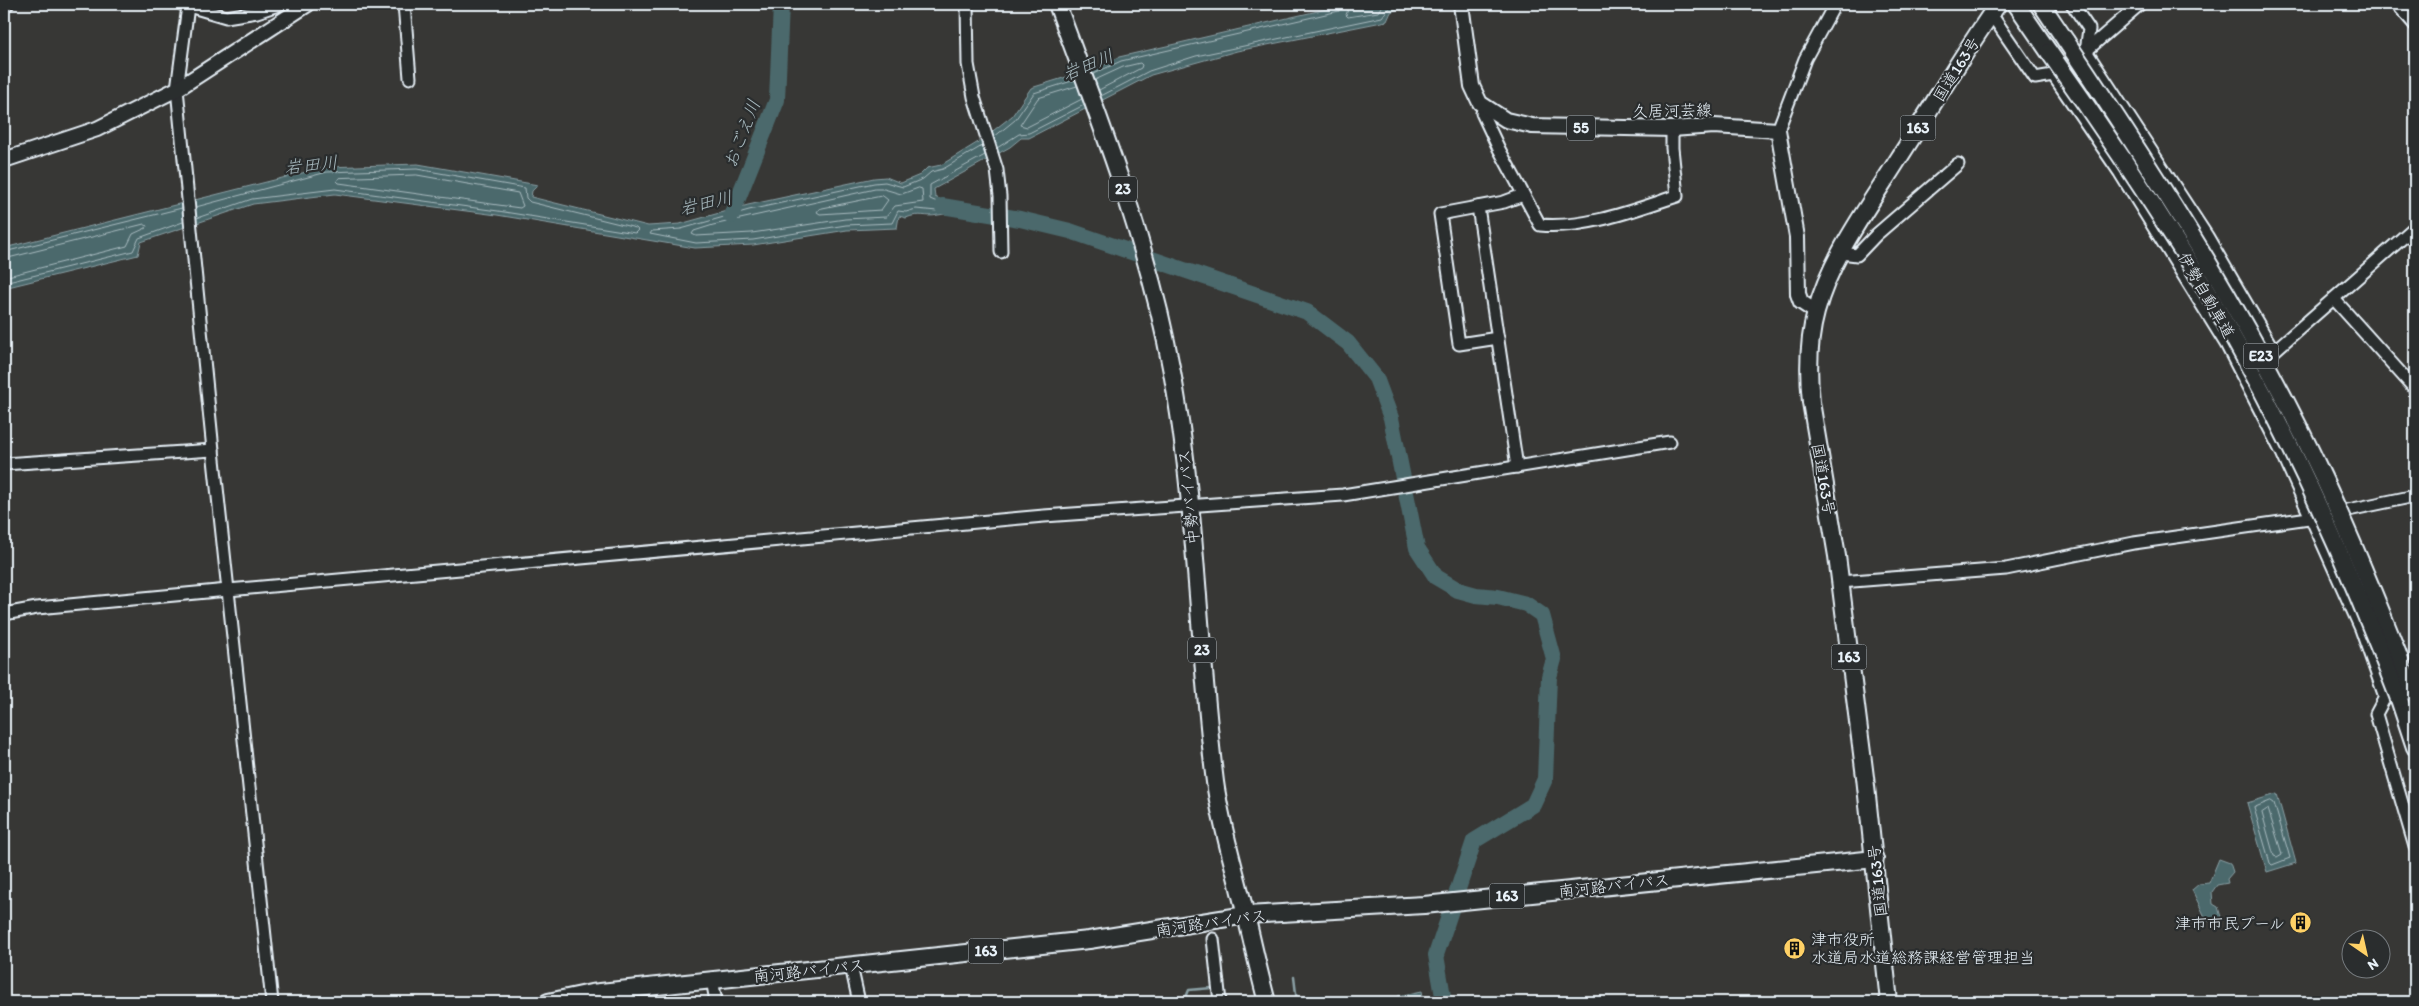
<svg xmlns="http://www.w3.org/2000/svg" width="2419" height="1006" font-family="Itim,'Klee One',sans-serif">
	<rect width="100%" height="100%" fill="#373735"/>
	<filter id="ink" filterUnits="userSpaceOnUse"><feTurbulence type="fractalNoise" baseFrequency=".02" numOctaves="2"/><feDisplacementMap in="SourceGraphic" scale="10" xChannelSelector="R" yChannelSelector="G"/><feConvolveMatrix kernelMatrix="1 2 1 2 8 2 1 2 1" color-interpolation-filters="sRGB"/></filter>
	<g filter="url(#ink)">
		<g fill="#4b696c" stroke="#8a9fa4">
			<path d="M1348 4H1407L1391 12 1387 21 1237 51 1151 75 1029 138H1021L1010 147 934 189 935 197 971 213C959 213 950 213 938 215 926 218 920 212 906 218L899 216 897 228 847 230 753 245 695 248 497 215 335 194 253 204 141 242 138 255 4 288V248L326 167 418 164 538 185 532 191 531 197 648 226 680 224 748 205 874 178 886 177 901 183 920 175 927 168 941 165 980 141 1012 116 1031 88 1102 66 1119 57Z"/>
			<path d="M2277 794 2296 863 2267 872 2247 803Z"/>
			<path d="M2219 859 2230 863 2233 872 2227 879 2228 883 2217 885 2212 892 2213 904 2218 907 2221 917 2219 921H2207L2192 890 2199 884 2209 883Z"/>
			<path d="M1422 991 1424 1002H1399L1398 996Z"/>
		</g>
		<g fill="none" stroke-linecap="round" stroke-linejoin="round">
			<g stroke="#a9bbc0" stroke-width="1">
				<path d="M1350 4 1346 15 1348 17 1378 12 1383 4"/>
				<path d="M1093 74 1121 61 1339 11 1343 4"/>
				<path d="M1095 80 1123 67 1140 63 1142 65 1141 68 1099 90"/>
				<path d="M1077 86 1038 98 1020 125 1027 127 1082 99"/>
				<path d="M1101 96 1149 71 1196 56 1382 17 1388 9 1396 4"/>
				<path d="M994 137 1015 120 1034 93 1075 80"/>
				<path d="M982 146 943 169 931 172 923 179 903 187 885 182 874 183 749 210 681 229 652 231 650 234 696 243 753 240 846 225 892 223 898 211 906 212 916 209 937 211 942 208V204L930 199V185L985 155"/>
				<path d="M997 148 1019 134 1029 133 1084 105"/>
				<path d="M417 175 518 193 523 206 520 208 339 183 337 181 339 178Z"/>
				<path d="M919 188 922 189 923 202 895 206 886 217 845 219 752 233 696 236 692 234 694 231 713 225 875 189H884L901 194Z"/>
				<path d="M883 196 888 200 881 210 820 214 817 212 819 209Z"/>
				<path d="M196 207 327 172 417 169 525 188 526 198 530 202 636 228 638 230 635 233 498 211 335 189 252 199 197 218"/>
				<path d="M4 252 182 208"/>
				<path d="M4 259 144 224 147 226 146 228 133 234 127 246 4 277"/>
				<path d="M4 283 133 251 139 238 183 222"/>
				<path d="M2271 801 2274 803 2290 858 2272 865 2270 863 2254 808Z"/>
				<path d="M2268 809 2282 854 2277 857 2274 856 2262 813Z"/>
			</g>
			<g stroke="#8a9fa4" stroke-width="2.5">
				<path d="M1294 977 1297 1002"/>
				<path d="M1184 1002 1189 990 1212 988"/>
			</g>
			<g stroke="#4b696c" stroke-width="16">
				<path d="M942 206 1020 219 1070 231 1307 312 1348 343 1376 378 1391 418 1417 548 1436 577 1458 590 1476 595 1498 597 1526 604 1542 615 1554 659 1549 677 1545 779 1533 805 1474 841 1436 955 1444 1002"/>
				<path d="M731 216 777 100 781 4"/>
			</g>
			<defs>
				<g id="minor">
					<path d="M182 4 226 17 257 12 281 4"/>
					<path d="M404 4 410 78"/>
					<path d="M967 4 968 64 974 97 997 170 1000 196 1001 252"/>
					<path d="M2072 4 2089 29 2086 51 2207 236 2274 351 2415 227"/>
					<path d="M2397 4 2415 25"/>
					<path d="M4 5 8 4"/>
					<path d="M188 6 177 89 213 450 272 1002"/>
					<path d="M1991 14 2035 78 2053 75 2086 51 2140 4"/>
					<path d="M2053 75 2120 173 2226 344 2282 453 2361 629 2385 697"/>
					<path d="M1484 107 1482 113 1499 149 1540 225C1586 229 1634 210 1677 196L1672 148V129"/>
					<path d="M1778 130 1805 59 1835 4"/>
					<path d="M1478 207 1517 467"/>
					<path d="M1841 253 1857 255 1877 234 1958 164"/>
					<path d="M2334 299 2415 389"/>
					<path d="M1498 338 1459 344 1440 214 1504 202 1523 195"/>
					<path d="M4 464 213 450"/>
					<path d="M2334 513 2415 496"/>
					<path d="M1840 582 2006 569 2134 543 2316 517"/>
					<path d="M4 614 37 608 228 590 1044 516 1343 495 1670 442"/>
					<path d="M2391 693 2385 697 2376 714 2415 847"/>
					<path d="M1213 939 1220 1002"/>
					<path d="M851 966 859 1002"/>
					<path d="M712 979 716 1002"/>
				</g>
				<g id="major">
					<path d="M1461 4 1472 86 1480 103 1506 120 1532 126 1672 129 1714 126 1778 130 1797 237 1798 294 1801 302 1816 312"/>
					<path d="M4 160 97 129 177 89 308 4"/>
				</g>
				<g id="highway">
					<path d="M1057 4C1101 124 1149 245 1172 372 1197 507 1198 646 1215 782 1220 819 1231 856 1240 892 1250 929 1257 966 1267 1002"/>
					<path d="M2016 4 2049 52"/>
					<path d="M2041 4 2066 41"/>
					<path d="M2399 699 2415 747"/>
					<path d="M548 1002 591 993 1089 940 1246 915 1424 905 1875 859"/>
					<path d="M1889 1002 1865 777 1837 556 1811 402C1808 373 1808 341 1816 312 1831 256 1869 206 1899 158 1932 107 1963 53 1998 4"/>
				</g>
			</defs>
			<use href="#minor" stroke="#e8f1f8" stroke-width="15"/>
			<use href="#major" stroke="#e8f1f8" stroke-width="18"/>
			<use href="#highway" stroke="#e8f1f8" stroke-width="20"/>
			<use href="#minor" stroke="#2a2d2e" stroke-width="11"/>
			<use href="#major" stroke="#2a2d2e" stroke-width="14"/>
			<use href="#highway" stroke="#2a2d2e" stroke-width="16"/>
			<defs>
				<g id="highway-bridge">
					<path d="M2066 41C2160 181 2252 324 2323 477 2356 548 2385 620 2413 693"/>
					<path d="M2049 52C2098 121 2145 191 2190 263 2274 401 2342 548 2399 699"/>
				</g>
			</defs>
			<use href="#highway-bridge" stroke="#e8f1f8" stroke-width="20" stroke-linecap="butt"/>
			<use href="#highway-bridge" stroke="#2a2d2e" stroke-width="16"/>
		</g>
	</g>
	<defs>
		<symbol id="building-disc" viewBox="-11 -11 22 22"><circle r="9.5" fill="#ffd166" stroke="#2a2d2e"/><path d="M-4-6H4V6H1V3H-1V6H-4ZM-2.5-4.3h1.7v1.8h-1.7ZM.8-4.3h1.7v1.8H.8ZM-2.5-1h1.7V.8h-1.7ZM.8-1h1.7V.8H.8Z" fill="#111"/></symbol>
	</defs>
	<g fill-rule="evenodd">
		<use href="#building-disc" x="2288" y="910" width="25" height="25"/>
		<use href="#building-disc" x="1782" y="936" width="25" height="25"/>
	</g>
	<g text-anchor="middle" stroke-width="4.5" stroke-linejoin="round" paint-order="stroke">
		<g fill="#2a2d2e" stroke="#afb6bb" stroke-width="1">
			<rect x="1567" y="115.5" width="28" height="25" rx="4"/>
			<rect x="1900.5" y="115.5" width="35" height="25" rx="4"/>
			<rect x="1109" y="176.5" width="28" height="25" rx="4"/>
			<rect x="2243.5" y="343.5" width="35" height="25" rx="4"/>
			<rect x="1188" y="637.5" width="28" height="25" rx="4"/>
			<rect x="1831.5" y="644.5" width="35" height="25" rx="4"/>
			<rect x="1489.5" y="883.5" width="35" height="25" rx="4"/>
			<rect x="968.5" y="938.5" width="35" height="25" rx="4"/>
		</g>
		<g font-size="15" font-weight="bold" fill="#e8f1f8">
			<text x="1581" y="133">55</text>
			<text x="1918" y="133">163</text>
			<text x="1123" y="194">23</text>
			<text x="2261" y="361">E23</text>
			<text x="1202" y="655">23</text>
			<text x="1849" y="662">163</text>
			<text x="1507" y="901">163</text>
			<text x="986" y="956">163</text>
		</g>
		<g font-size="16" fill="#e8f1f8" stroke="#2a2d2e">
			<text transform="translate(1956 69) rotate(-58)" y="6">国道163号</text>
			<text transform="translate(1672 110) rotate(-1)" y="6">久居河芸線</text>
			<text transform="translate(2207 295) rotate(60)" y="6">伊勢自動車道</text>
			<text transform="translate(1824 479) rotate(80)" y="6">国道163号</text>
			<text transform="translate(1188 497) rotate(-96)" y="6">中勢バイパス</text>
			<text transform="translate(1877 881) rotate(-96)" y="6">国道163号</text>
			<text transform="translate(1614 885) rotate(-6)" y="6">南河路バイパス</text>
			<text transform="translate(1211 922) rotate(-8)" y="6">南河路バイパス</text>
			<text transform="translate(809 970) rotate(-6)" y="6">南河路バイパス</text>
		</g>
		<g font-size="16" fill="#e8f1f8" stroke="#2a2d2e" text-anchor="end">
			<text x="2285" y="929">津市市民プール</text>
			<text x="1811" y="945" text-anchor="start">津市役所<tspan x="1811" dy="18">水道局水道総務課経営管理担当</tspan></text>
		</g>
		<g font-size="18" font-style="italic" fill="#a9bbc0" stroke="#2a2d2e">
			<text transform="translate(1088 65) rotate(-22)" y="6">岩田川</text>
			<text transform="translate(742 134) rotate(-69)" y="6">おごえ川</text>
			<text transform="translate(311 165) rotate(-6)" y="6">岩田川</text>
			<text transform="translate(706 203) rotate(-13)" y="6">岩田川</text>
		</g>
	</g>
	<rect width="2419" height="1006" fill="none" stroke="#2a2d2e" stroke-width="20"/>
	<rect x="10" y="10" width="2399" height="986" fill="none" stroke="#e8f1f8" stroke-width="2" filter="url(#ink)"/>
	<g transform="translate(2366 954) rotate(146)"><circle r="24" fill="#2a2d2e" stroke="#767b7f"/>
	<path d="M0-4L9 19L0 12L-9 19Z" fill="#ffd166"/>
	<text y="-8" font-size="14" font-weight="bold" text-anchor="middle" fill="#e8f1f8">N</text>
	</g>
</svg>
